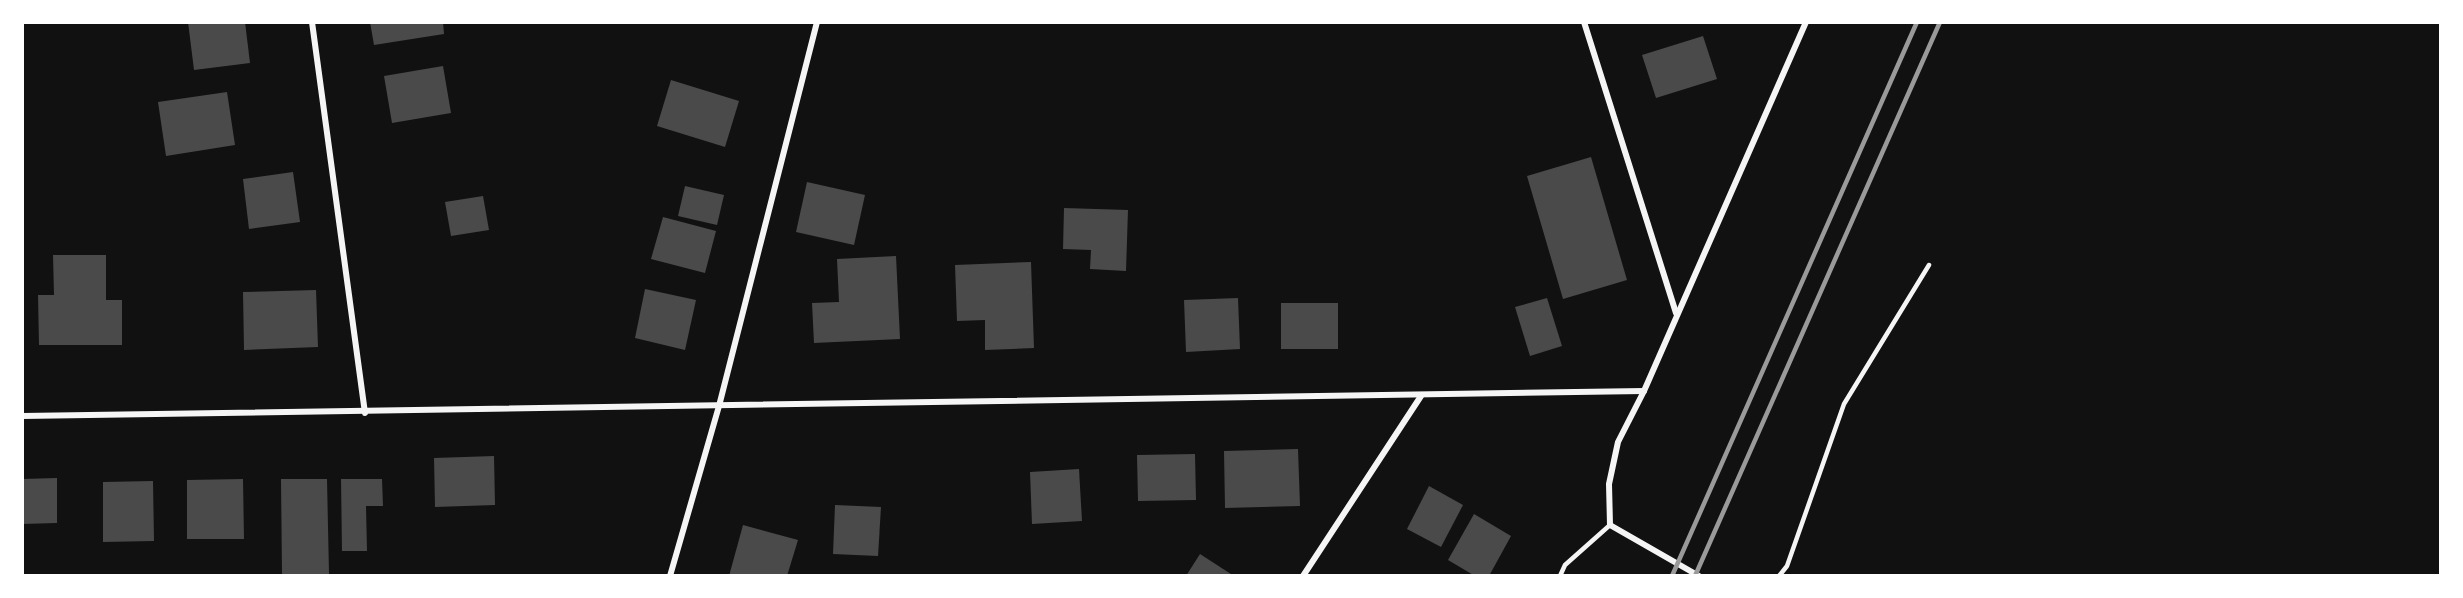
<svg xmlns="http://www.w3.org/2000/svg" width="2463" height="598" font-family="'PT Sans Narrow',sans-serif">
	<rect width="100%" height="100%" fill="#111"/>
	<g fill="#4a4a4a">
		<path d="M188 22H245L250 63 194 70Z"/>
		<path d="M370 22H443L444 34 374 45Z"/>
		<path d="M1703 36 1717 79 1656 98 1642 55Z"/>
		<path d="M443 66 451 113 392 123 384 76Z"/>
		<path d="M671 80 739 101 725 147 657 126Z"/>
		<path d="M227 92 235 145 166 156 158 102Z"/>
		<path d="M1591 157 1627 280 1563 299 1527 176Z"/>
		<path d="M293 172 300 222 249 229 243 179Z"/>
		<path d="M807 182 865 195 854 245 796 232Z"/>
		<path d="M685 186 724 195 717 225 678 216Z"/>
		<path d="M483 196 489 230 451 236 445 202Z"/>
		<path d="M1064 208 1128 210 1126 271 1090 269 1091 250 1063 249Z"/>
		<path d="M663 217 716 231 705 273 651 259Z"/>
		<path d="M53 255H106V300H122V345H39L38 295H54Z"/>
		<path d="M896 256 900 339 814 343 812 303 839 302 837 259Z"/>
		<path d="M1031 262 1034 348 985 350V320L957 321 955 265Z"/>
		<path d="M645 289 696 300 685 350 635 338Z"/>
		<path d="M316 290 318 347 244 350 243 292Z"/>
		<path d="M1238 298 1240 349 1186 352 1184 300Z"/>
		<path d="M1547 298 1562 346 1530 356 1515 307Z"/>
		<rect x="1281" y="303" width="57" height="46"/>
		<path d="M1298 449 1300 506 1225 508 1224 451Z"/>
		<path d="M1195 454 1196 500 1138 501 1137 455Z"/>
		<path d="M494 456 495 505 435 507 434 458Z"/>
		<path d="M1079 469 1082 521 1032 524 1030 472Z"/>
		<path d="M57 478V523L22 524V479Z"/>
		<path d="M243 479 244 539H187V480Z"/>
		<path d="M281 479H327L329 574H282Z"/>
		<path d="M341 479H382L383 506H366L367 551H342Z"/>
		<path d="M153 481 154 541 103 542V482Z"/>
		<path d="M1429 486 1463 505 1441 547 1407 529Z"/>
		<path d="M835 505 881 507 878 556 833 554Z"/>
		<path d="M1474 514 1511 536 1489 576H1475L1448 560Z"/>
		<path d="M743 525 798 540 787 576H729Z"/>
		<path d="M1200 554 1234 576H1186Z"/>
	</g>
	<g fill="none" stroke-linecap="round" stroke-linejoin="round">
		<g stroke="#f5f5f5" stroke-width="4.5">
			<path d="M1560 576 1565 565 1610 525"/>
			<path d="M1779 576 1787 566 1844 404 1929 265"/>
		</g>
		<g stroke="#f5f5f5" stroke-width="6">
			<path d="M312 22 365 413"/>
			<path d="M1584 22 1676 313"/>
			<path d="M22 416 1644 391"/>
			<path d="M670 576 719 406 817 22"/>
			<path d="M1303 576 1421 396"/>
			<path d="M1699 576 1610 525 1609 484 1618 442 1644 391 1806 22"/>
		</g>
		<g stroke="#9a9a9a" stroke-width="4.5">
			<path d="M1672 576 1917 22"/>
			<path d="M1695 576 1940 22"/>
		</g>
	</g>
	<rect width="2463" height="598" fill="none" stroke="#ffffff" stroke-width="48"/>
</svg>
